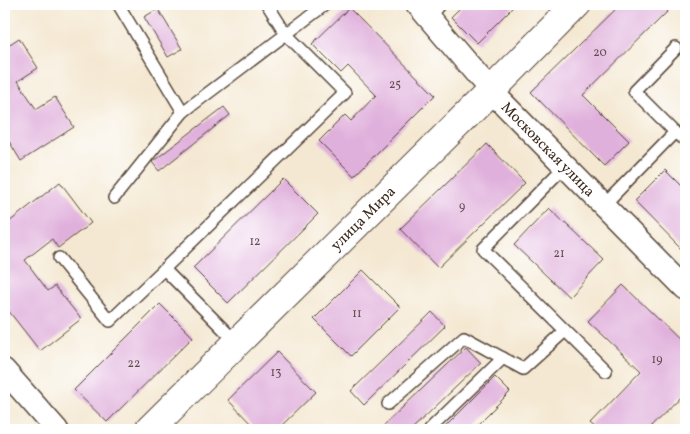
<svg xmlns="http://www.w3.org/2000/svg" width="690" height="434" font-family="Vollkorn,serif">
	<rect width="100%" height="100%" fill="#fff"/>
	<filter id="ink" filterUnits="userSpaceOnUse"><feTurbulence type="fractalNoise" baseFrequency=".02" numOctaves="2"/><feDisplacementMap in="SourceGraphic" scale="10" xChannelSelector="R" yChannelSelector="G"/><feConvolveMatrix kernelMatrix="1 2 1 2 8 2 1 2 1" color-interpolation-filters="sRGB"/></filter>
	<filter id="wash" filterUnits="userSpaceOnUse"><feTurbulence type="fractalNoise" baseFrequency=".0096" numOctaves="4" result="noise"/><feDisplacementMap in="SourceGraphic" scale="20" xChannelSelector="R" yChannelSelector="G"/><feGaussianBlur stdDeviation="1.12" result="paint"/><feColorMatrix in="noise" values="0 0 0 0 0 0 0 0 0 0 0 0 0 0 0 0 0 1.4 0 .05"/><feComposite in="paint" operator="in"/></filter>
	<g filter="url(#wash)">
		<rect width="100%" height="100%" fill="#f4e8d2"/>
		<g id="blocks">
			<g fill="#e0b0dc">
				<path d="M464 4H516L477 43 451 17Z"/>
				<path d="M621 4H661L668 11 583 95 629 141 604 166 531 92Z"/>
				<path d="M349 8 435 95 354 176 319 141 345 115 351 121 376 95 348 66 341 73 312 44Z"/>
				<path d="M158 9 182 49 168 57 144 17Z"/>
				<path d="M19 38 38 68 18 81 36 109 55 97 74 127 21 161 4 133V48Z"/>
				<path d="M224 107 230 115 159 171 152 162Z"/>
				<path d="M487 144 525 183 438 268 400 229Z"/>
				<path d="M665 170 686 191V254L634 201Z"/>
				<path d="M283 179 318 214 228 303 193 268Z"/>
				<path d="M60 182 91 223 58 248 52 239 25 260 48 291 55 286 81 319 40 351 4 305V226Z"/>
				<path d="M549 208 604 260 569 297 514 245Z"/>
				<path d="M363 270 400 307 351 356 314 319Z"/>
				<path d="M623 285 686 346V391L648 430H597L590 424 641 371 588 321Z"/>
				<path d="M160 304 193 337 107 422 74 390Z"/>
				<path d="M432 312 445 326 364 405 351 391Z"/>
				<path d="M466 347 481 363 411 430H385L382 427Z"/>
				<path d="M277 352 316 392 277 430H257L228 400Z"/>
				<path d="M495 377 510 392 472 430H442Z"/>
			</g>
		</g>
	</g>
	<g filter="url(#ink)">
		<use href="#blocks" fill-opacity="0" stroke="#574639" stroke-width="1"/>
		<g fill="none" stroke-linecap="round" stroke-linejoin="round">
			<defs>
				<g id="service">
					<path d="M118 4 183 112"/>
					<path d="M429 17 440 4"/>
					<path d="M675 132 634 91 676 48"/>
					<path d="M565 166 483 249 606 371"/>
					<path d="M114 198 183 112 326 4"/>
					<path d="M604 205 675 132 686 142"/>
					<path d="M59 258 110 321 164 269"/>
					<path d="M237 343 164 269 345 93 286 34 267 4"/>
					<path d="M388 404 464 337 523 369 565 331"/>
					<path d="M429 430 503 358"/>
				</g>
				<g id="minor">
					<path id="s1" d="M417 4 491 91 686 289"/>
					<path d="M4 370 57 430"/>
				</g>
				<g id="tertiary">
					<path id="s2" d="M149 430 491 91 577 4"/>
				</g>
			</defs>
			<use href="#service" stroke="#574639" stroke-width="14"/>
			<use href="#minor" stroke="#574639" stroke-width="25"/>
			<use href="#tertiary" stroke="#574639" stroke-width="30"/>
			<use href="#service" stroke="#fff" stroke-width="11"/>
			<use href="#minor" stroke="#fff" stroke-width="22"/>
			<use href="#tertiary" stroke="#fff" stroke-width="28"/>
		</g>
	</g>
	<g text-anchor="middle" stroke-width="4" stroke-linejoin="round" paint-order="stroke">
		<g font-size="12" fill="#644c4e">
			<text x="600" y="56">20</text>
			<text x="395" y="88">25</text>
			<text x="462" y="210">9</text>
			<text x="255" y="245">12</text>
			<text x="559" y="257">21</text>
			<text x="357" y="317">11</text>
			<text x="657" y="363">19</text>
			<text x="134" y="367">22</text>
			<text x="276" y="376">13</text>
		</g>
		<g font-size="15" fill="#3b2a1e" stroke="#fff">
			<text dy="5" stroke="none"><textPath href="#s1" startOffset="196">Московская улица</textPath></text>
			<text dy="5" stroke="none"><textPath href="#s2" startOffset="301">улица Мира</textPath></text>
		</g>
	</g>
	<rect width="690" height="434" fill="none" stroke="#fff" stroke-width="20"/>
</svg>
